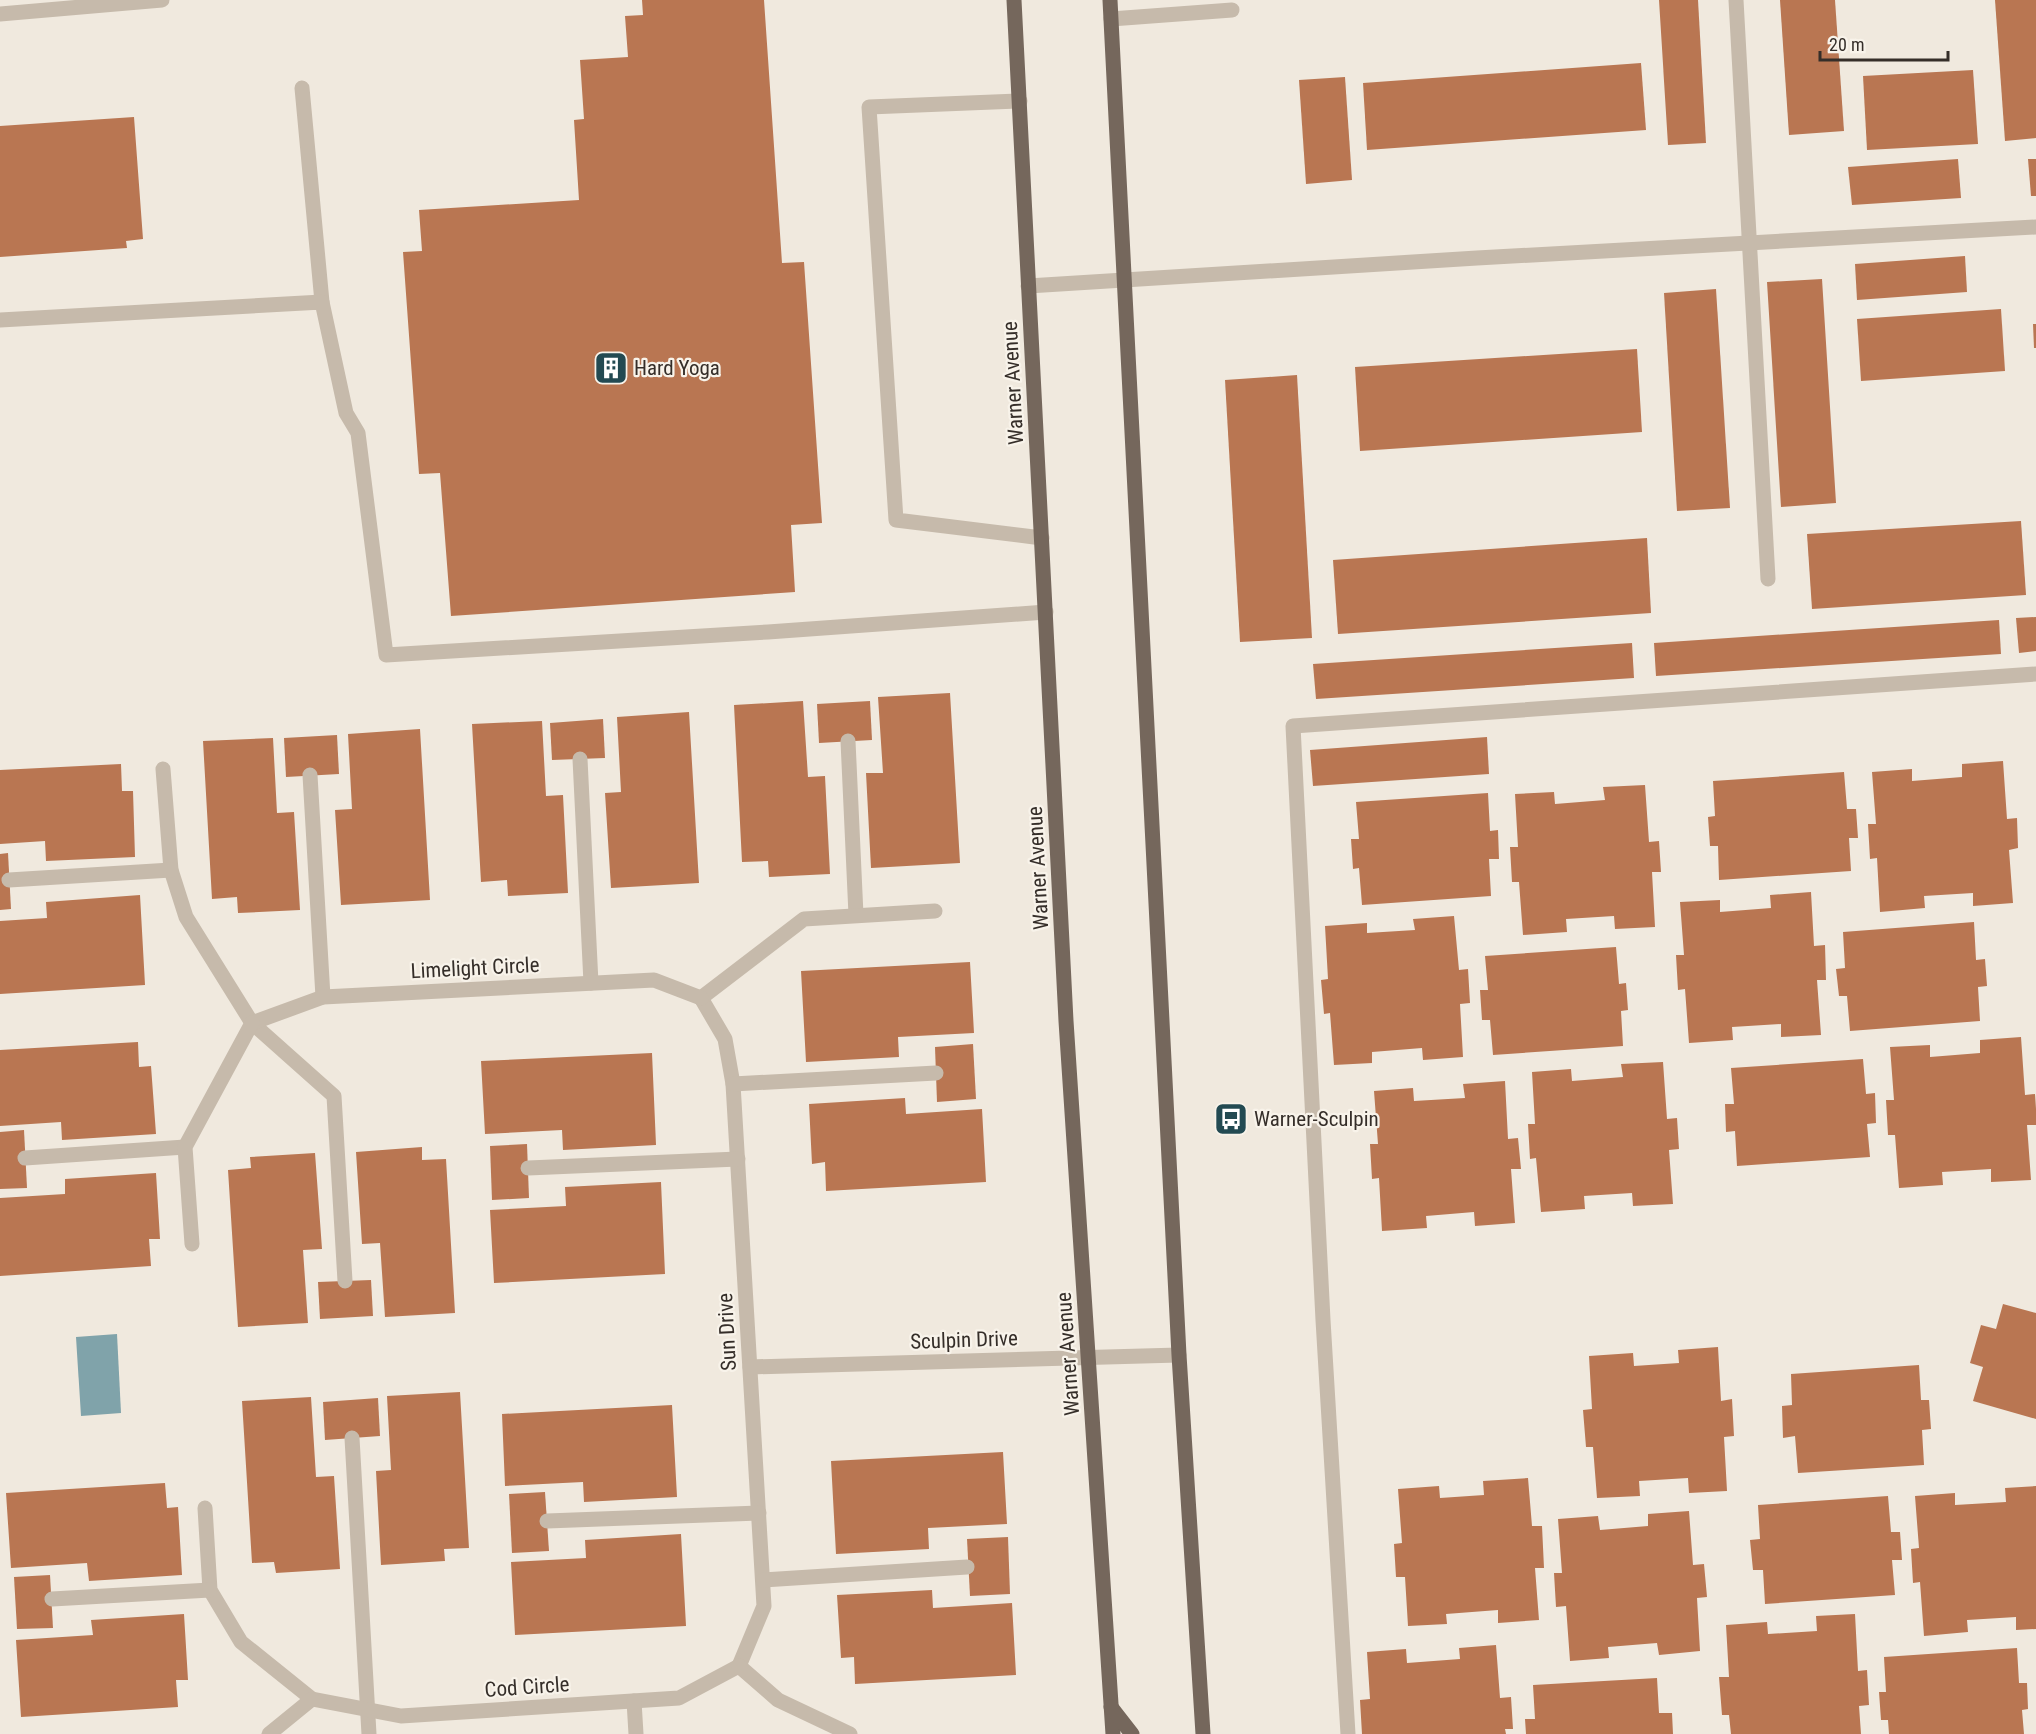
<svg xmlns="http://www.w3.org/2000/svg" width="2036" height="1734" font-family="'Roboto Condensed',sans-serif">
	<rect width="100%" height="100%" fill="#f0e9de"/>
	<path fill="#80a3aa" d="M117 1334 121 1413 81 1416 76 1337Z"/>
	<g fill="#b97652">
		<path d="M642 0H764L782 263 804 262 822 523 791 525 795 592 451 616 440 473 419 474 403 252 422 251 419 210 579 200 574 120 584 119 580 60 628 57 625 16 643 15Z"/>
		<path d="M1659 0H1698L1706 143 1668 145Z"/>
		<path d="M1780 0H1835L1844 131 1789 135Z"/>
		<path d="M1995 0H2036V138L2005 141Z"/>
		<path d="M1641 63 1646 130 1367 150 1363 83Z"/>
		<path d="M1973 70 1978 144 1867 150 1863 76Z"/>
		<path d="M1345 77 1352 180 1306 184 1299 80Z"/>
		<path d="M134 117 143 239 126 241 127 248 0 257V126Z"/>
		<path d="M1958 159 1961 198 1852 205 1848 167Z"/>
		<path d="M2028 159H2036V196H2031Z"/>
		<path d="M1965 256 1967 292 1857 300 1855 264Z"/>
		<path d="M1822 279 1836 503 1781 507 1767 282Z"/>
		<path d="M1716 289 1730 508 1677 511 1664 293Z"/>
		<path d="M2001 309 2005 371 1861 381 1857 319Z"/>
		<path d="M2033 324H2036V348H2034Z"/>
		<path d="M1637 349 1642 432 1360 451 1355 367Z"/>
		<path d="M1297 375 1312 638 1240 642 1225 380Z"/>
		<path d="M2021 521 2026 595 1812 609 1807 534Z"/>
		<path d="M1647 538 1651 613 1338 634 1333 560Z"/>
		<path d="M2036 617V651L2019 653 2016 618Z"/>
		<path d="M1999 620 2001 654 1656 676 1654 643Z"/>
		<path d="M1632 643 1634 678 1316 699 1313 664Z"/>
		<path d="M950 693 960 863 871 868 866 773H883L878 697Z"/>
		<path d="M803 701 808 777 825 776 830 874 769 877 768 861 742 862 734 705Z"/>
		<path d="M870 701 872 740 819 743 817 704Z"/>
		<path d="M689 712 699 883 611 888 605 793 621 792 617 717Z"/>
		<path d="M603 719 605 758 552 760 550 723Z"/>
		<path d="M542 721 546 796 563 795 568 893 508 896 507 880 481 882 472 724Z"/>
		<path d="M420 729 430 900 341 905 335 810 352 809 348 734Z"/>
		<path d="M337 735 339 774 286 777 284 738Z"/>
		<path d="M1487 737 1489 774 1313 786 1310 750Z"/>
		<path d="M273 738 277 813 294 812 300 910 238 913 237 897 212 899 203 741Z"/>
		<path d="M2003 761 2007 819 2017 818 2018 848 2009 850 2013 903 1973 906V893L1924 896 1925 908 1880 912 1877 858 1870 859 1868 824H1876L1872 772 1912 769V781L1962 777V764Z"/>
		<path d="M121 764 122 791H133L135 857 46 861 45 841 0 844V770Z"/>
		<path d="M1844 772 1847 809H1856L1858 838H1849L1851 871 1719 880 1718 846H1710L1708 817 1715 816 1713 781Z"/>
		<path d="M1645 785 1649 842 1659 841 1661 872H1652L1655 927 1615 929 1614 916 1566 919 1567 932 1523 935 1519 882H1512L1510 847H1518L1515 794 1554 792 1555 804 1605 800 1603 787Z"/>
		<path d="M1488 793 1490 831 1498 830 1499 859H1489L1491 896 1362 905 1359 868 1353 869 1351 839H1359L1356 802Z"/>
		<path d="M8 853 11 909 0 910V854Z"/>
		<path d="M1811 892 1814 946 1825 945 1826 980H1817L1821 1035 1781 1037V1024L1732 1027 1733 1040 1689 1043 1685 989 1678 990 1676 955H1684L1680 902 1720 900V912L1771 908 1770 895Z"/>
		<path d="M140 895 145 985 0 994V921L47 918 46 902Z"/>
		<path d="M1454 916 1459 970 1468 969 1470 1003 1460 1004 1463 1057 1423 1060 1422 1048 1372 1052V1063L1334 1065 1330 1013 1324 1014 1321 980 1328 979 1325 926 1367 923V933L1415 930 1413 919Z"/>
		<path d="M1974 922 1976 960 1985 959 1987 986 1978 987 1980 1021 1850 1031 1847 996H1839L1836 969 1845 968 1843 932Z"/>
		<path d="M1616 947 1619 984 1626 983 1628 1010 1621 1011 1623 1046 1493 1055 1490 1020H1482L1480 990H1488L1485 956Z"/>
		<path d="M970 962 974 1033 898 1037 899 1057 806 1062 801 971Z"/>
		<path d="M2021 1037 2025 1095 2035 1094 2036 1109V1125H2027L2031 1180 1991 1182V1169L1942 1172 1943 1185 1899 1188 1895 1135H1888L1886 1100H1894L1890 1047 1930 1045V1057L1980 1053V1040Z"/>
		<path d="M138 1042 139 1067 151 1066 156 1134 62 1140 61 1122 0 1126V1050Z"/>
		<path d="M973 1044 976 1099 937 1102 935 1047Z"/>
		<path d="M652 1053 656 1145 563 1150 562 1130 485 1134 481 1061Z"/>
		<path d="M1863 1059 1866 1094 1875 1093 1876 1123 1867 1124 1870 1157 1737 1166 1735 1131 1726 1132 1725 1104H1734L1731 1068Z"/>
		<path d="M1663 1062 1667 1119 1677 1118 1679 1149 1669 1150 1673 1204 1633 1206 1632 1193 1584 1196 1585 1209 1541 1212 1536 1158 1530 1159 1528 1124H1535L1532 1072 1571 1069 1572 1081 1623 1077 1621 1064Z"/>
		<path d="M1505 1081 1508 1139 1518 1138 1521 1169H1511L1515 1223 1475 1226 1474 1212 1426 1216 1427 1228 1382 1231 1379 1178 1372 1179 1370 1144H1378L1374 1091 1413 1088 1414 1101 1465 1098 1463 1084Z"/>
		<path d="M905 1098 906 1114 982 1109 986 1182 826 1191 825 1162 812 1164 809 1104Z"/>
		<path d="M24 1130 27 1188 0 1189V1132Z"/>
		<path d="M527 1144 529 1198 492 1200 490 1146Z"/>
		<path d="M422 1147V1160L446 1159 455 1313 385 1317 380 1243 362 1244 356 1152Z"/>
		<path d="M315 1153 322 1249 303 1250 308 1323 238 1327 228 1170 251 1168 250 1157Z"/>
		<path d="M156 1173 160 1239H149L151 1266 0 1276V1198L65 1194V1179Z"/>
		<path d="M661 1182 665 1274 494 1283 490 1210 566 1206 565 1187Z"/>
		<path d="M371 1280 373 1316 320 1319 318 1282Z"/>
		<path d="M2003 1304 2036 1313V1419L1973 1401 1983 1367 1970 1363 1981 1325 1996 1329Z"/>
		<path d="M1718 1347 1721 1401 1732 1399 1734 1436 1724 1437 1727 1491 1689 1493 1688 1478 1639 1481 1640 1496 1597 1498 1593 1447H1586L1583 1410 1592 1409 1589 1356 1633 1353 1634 1366 1679 1363 1678 1350Z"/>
		<path d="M1919 1365 1921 1400H1929L1931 1429 1922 1430 1924 1465 1798 1473 1795 1436 1783 1438 1782 1406 1792 1405 1791 1374Z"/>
		<path d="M460 1392 469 1548 444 1549 445 1561 381 1565 376 1471 391 1470 387 1396Z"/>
		<path d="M311 1397 316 1477 334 1476 340 1569 276 1573 274 1562 252 1563 242 1401Z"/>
		<path d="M378 1398 380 1436 325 1440 323 1402Z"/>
		<path d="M672 1405 677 1497 584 1502 583 1482 505 1486 502 1414Z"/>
		<path d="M1003 1452 1007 1524 928 1528 929 1549 836 1554 831 1461Z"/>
		<path d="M1528 1478 1532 1526H1542L1544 1568H1535L1539 1620 1498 1623V1610L1446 1614 1447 1624 1408 1626 1405 1577H1396L1394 1544 1402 1543 1398 1489 1439 1486 1440 1498 1484 1495 1483 1481Z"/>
		<path d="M165 1483 167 1508 178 1507 182 1575 89 1581 87 1563 11 1568 6 1493Z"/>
		<path d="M2036 1486V1629L2016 1630V1617L1967 1620 1968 1632 1924 1636 1920 1582 1913 1583 1911 1549 1919 1548 1915 1496 1955 1493V1505L2006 1502 2005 1488Z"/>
		<path d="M545 1492 549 1551 512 1553 509 1494Z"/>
		<path d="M1888 1496 1891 1532H1900L1902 1560H1892L1895 1595 1765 1604 1763 1570H1753L1750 1540 1760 1539 1758 1505Z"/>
		<path d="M1689 1511 1693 1565 1704 1564 1707 1597 1697 1598 1700 1651 1659 1655 1657 1643 1608 1647 1609 1658 1570 1661 1566 1606 1556 1607 1554 1573H1562L1558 1519 1598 1516 1600 1530 1648 1526V1514Z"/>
		<path d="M681 1534 686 1626 515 1635 511 1562 586 1558 585 1540Z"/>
		<path d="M1008 1537 1010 1594 970 1596 967 1539Z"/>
		<path d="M50 1575 53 1628 17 1629 14 1577Z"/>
		<path d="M932 1590 933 1608 1012 1603 1016 1675 855 1684 854 1657 841 1658 837 1595Z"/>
		<path d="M184 1614 188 1680H176L178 1707 21 1717 16 1640 93 1635 91 1620Z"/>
		<path d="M1855 1614 1858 1671 1867 1670 1869 1705 1859 1706 1861 1734H1731L1729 1715H1722L1719 1677H1729L1726 1625 1767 1622 1768 1634 1817 1631 1816 1616Z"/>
		<path d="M1496 1645 1500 1698 1511 1697 1513 1729H1505L1506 1734H1362L1360 1700 1370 1699 1367 1652 1406 1649 1407 1663 1460 1659 1459 1648Z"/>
		<path d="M2017 1648 2019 1683H2027L2028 1709 2022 1710 2024 1734H1889L1888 1720H1881L1879 1692H1886L1884 1657Z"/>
		<path d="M1657 1678 1659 1713H1672L1673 1734H1526L1525 1719H1535L1533 1685Z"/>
	</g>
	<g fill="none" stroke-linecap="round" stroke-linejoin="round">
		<g stroke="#c6baab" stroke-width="15">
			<path d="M1736 0 1768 579"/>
			<path d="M0 14 162 0"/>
			<path d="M1111 19 1232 10"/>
			<path d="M302 88 322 302"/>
			<path d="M1020 101 869 107 896 520 1042 538"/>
			<path d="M1028 286 1477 258 2036 227"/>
			<path d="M0 320 322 302 346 413 358 433 386 655 768 632 1046 612"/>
			<path d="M848 741 856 915"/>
			<path d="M580 759 591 983"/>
			<path d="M163 769 171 870 186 917 252 1023 334 1096 345 1281"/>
			<path d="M310 775 323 997"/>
			<path d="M9 880 171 870"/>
			<path d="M701 998 725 1039 733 1084 764 1606 739 1666"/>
			<path d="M701 998 804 919 935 911"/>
			<path d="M252 1023 323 997 654 980 701 998"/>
			<path d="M733 1084 936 1073"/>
			<path d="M25 1158 185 1147"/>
			<path d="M528 1168 738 1159"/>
			<path d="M192 1244 185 1147 252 1023"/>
			<path d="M750 1367 1179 1355"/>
			<path d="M352 1438 369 1734"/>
			<path d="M205 1508 210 1590 241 1642 312 1699 401 1716 679 1698 739 1666"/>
			<path d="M547 1521 759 1513"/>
			<path d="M763 1580 967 1567"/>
			<path d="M52 1599 210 1590"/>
			<path d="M739 1666 778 1700 850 1734"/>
			<path d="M634 1701 636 1734"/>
			<path d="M269 1734 312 1699"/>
			<path d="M1348 1734 1323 1320 1293 726 2036 674"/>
		</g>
		<g stroke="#75675c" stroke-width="15">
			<path d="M1014 0 1066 1021 1113 1734"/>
			<path d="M1110 0 1179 1355 1203 1734"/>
			<path d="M1111 1707 1132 1734"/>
		</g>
	</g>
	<defs>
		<symbol id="building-square" viewBox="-11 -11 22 22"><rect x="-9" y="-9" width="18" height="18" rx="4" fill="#234a52" stroke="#f8f3ea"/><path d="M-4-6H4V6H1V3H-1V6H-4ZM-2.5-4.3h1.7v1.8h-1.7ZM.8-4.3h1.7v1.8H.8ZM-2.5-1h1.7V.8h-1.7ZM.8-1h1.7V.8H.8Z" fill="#fff"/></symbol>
		<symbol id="bus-square" viewBox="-11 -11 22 22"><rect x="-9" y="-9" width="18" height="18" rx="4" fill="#234a52" stroke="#f8f3ea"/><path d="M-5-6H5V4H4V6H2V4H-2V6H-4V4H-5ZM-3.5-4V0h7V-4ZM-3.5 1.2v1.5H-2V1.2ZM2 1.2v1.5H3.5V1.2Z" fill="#fff"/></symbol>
	</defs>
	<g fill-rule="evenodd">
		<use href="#building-square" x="592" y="349" width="38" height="38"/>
		<use href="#bus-square" x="1212" y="1100" width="38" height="38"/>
	</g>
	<g text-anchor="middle" stroke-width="4.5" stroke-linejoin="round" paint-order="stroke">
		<g font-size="21" fill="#352e29" stroke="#f8f3ea" text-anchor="start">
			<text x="634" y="375">Hard Yoga</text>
			<text x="1254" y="1126">Warner-Sculpin</text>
		</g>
		<g font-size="21" fill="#352e29" stroke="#f8f3ea">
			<text transform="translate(1013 383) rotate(-93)" y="7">Warner Avenue</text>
			<text transform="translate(1038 868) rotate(-93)" y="7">Warner Avenue</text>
			<text transform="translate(475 968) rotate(-3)" y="7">Limelight Circle</text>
			<text transform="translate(727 1332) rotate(-93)" y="7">Sun Drive</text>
			<text transform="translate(964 1340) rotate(-2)" y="7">Sculpin Drive</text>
			<text transform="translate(1068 1354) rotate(-94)" y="7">Warner Avenue</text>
			<text transform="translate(527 1687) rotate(-4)" y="7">Cod Circle</text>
		</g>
	</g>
	<path d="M1820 51v9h128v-9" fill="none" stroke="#352e29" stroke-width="3"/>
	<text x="1829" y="51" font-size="18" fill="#352e29" stroke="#f8f3ea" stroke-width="4.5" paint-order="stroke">20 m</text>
</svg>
